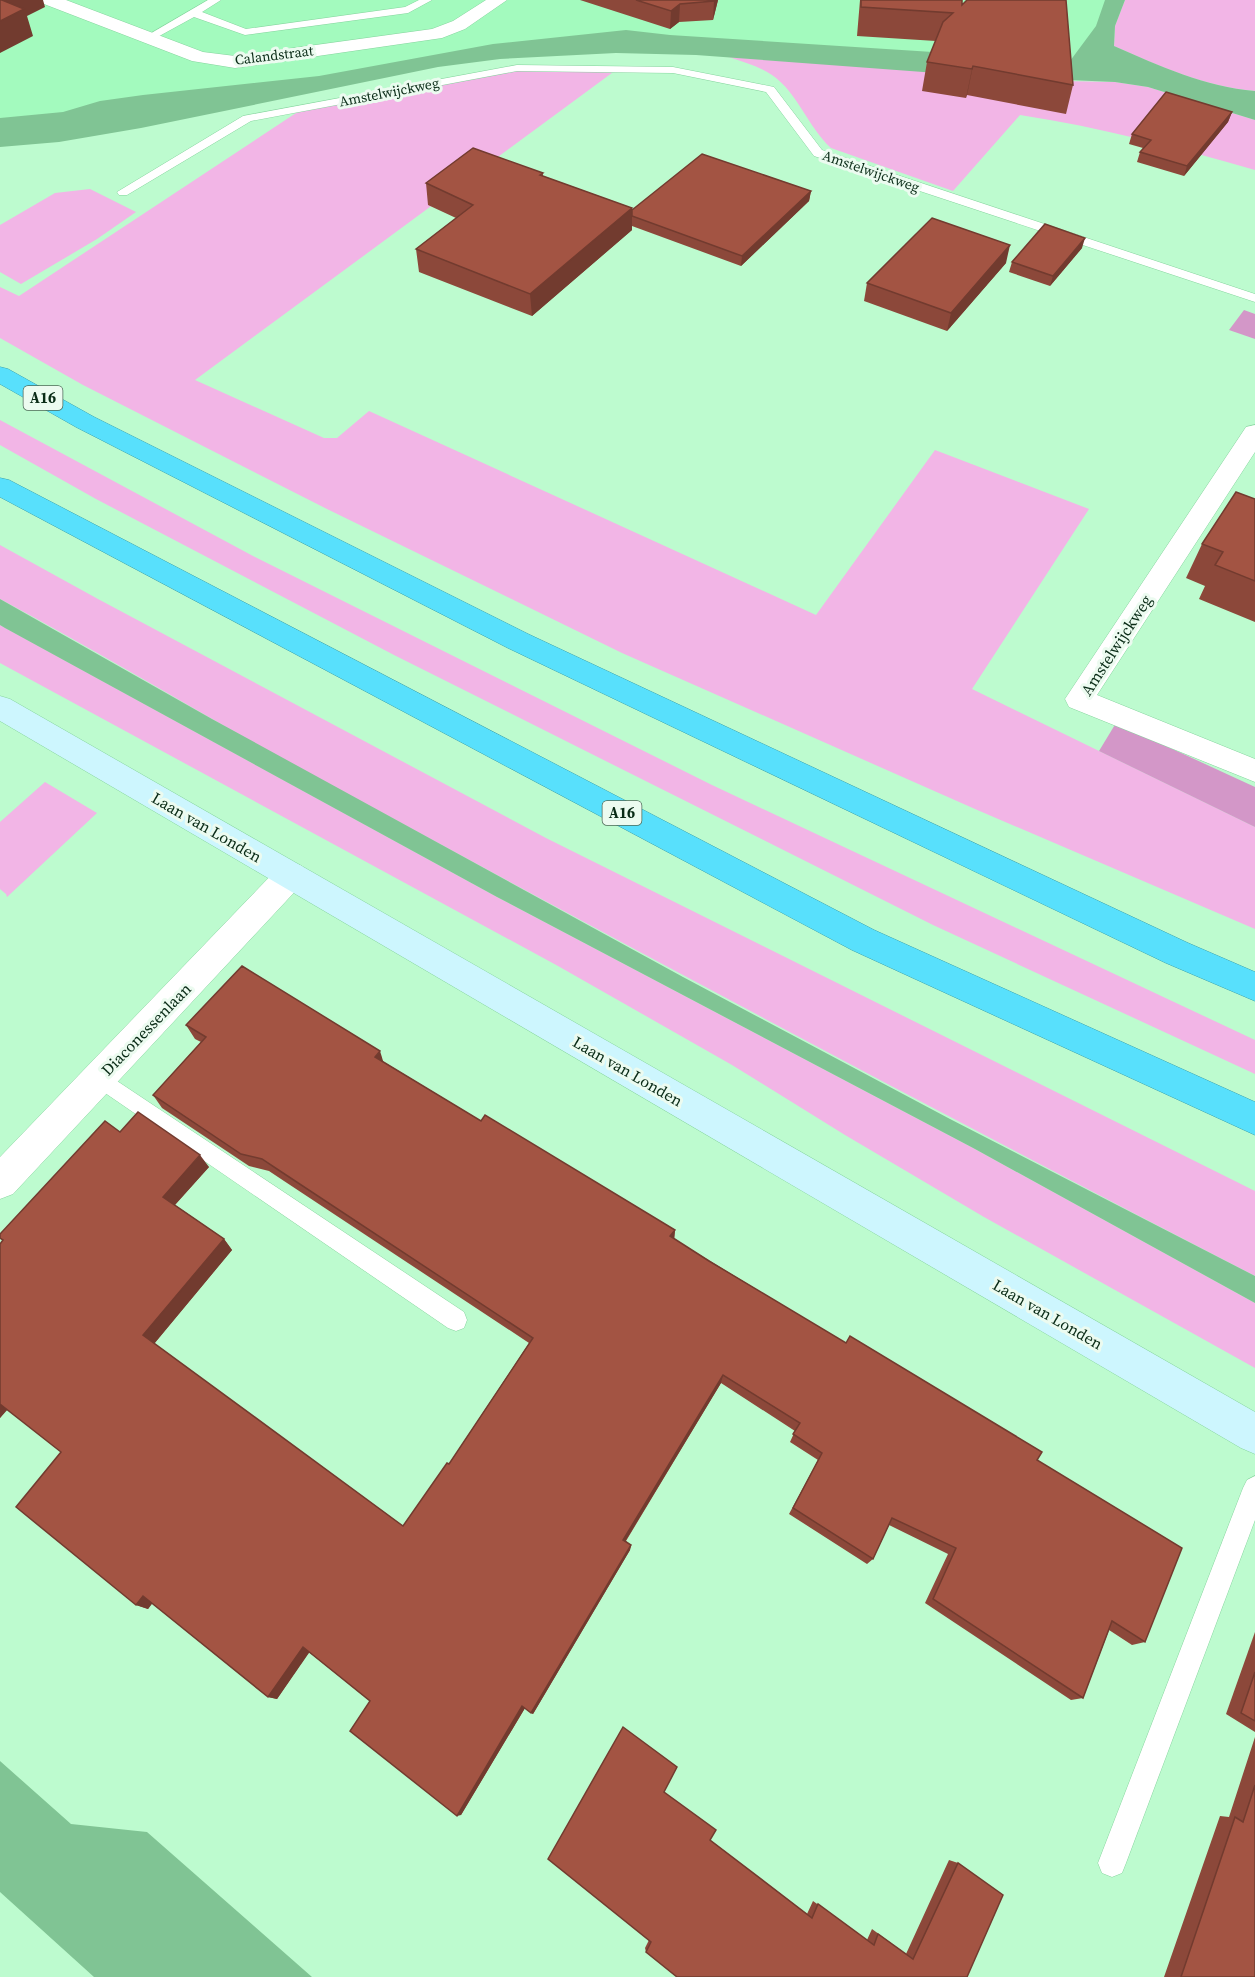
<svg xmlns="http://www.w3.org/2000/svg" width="1255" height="1977" font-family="'Source Serif 4',serif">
	<rect width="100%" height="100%" fill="#bdfbcf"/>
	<path fill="#a3fabe" d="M0 0H1115L1117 4 1070 61 514 48 0 130Z"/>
	<g fill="#f2b5e6">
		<path d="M1125 0H1255V91C1205 87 1159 66 1114 46L1115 26Z"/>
		<path d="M729 57 1062 81 1115 82 1148 87 1255 120V170C1178 148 1100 127 1020 115L953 191 831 148C808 127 798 93 772 75 759 66 743 62 729 57Z"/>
		<path d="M535 70H616L195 380 324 438H337L369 411 816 615 935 450 1089 509 972 689 1255 827V929L975 809 622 653 327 509 83 385 0 338V287L19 296 296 113V111L485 73Z"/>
		<path d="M90 189 136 212 97 239 21 284 0 272V225L55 193Z"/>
		<path d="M0 420 253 556 712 785 1255 1040V1074L933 925 394 655 96 499 0 445Z"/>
		<path d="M0 545 98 599 546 838 1255 1191V1276C930 1108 608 936 287 761 191 708 97 651 0 599Z"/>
		<path d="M0 625 497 897 975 1149 1255 1303V1368L984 1217 845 1135 732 1065 558 966 0 663Z"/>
		<path d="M45 782 97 813 7 897 6 894 0 889V822Z"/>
	</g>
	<g fill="#d397c8">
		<path d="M1244 310 1255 314V339L1229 330Z"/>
		<path d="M1116 723 1255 787V827L1099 751Z"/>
	</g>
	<g fill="#80c494">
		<path d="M1105 0H1125L1115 26 1114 46C1160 66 1205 87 1255 91V120L1148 87 1115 82 977 76 696 55 616 53 500 59 438 67 141 128 59 142 0 147V118L63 112 100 101 143 95 319 76 493 44 626 30 670 35 1070 61 1096 26Z"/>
		<path d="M0 599 212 719 683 977 950 1119 1255 1276V1303L975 1149 497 897 5 628 0 625Z"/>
		<path d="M0 1761 71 1824 147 1832 312 1977H94L0 1892Z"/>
	</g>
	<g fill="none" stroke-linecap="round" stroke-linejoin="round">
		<defs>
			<g id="lane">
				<path d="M208 0H221L202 12 246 29 405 7 419 0H432L408 13 245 35 194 17 152 40H144L143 38Z"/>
				<path d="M517 65 673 67 774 87 822 150 1255 294V302L814 156 766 92 673 73 517 71 251 121 127 195H119L117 192 243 116Z"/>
				<path d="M99 1069 464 1312 467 1320 464 1328 456 1331 448 1328 92 1084 89 1078 92 1072Z"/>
				<path d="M1255 1476V1520L1126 1863 1122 1873 1112 1877 1102 1873 1098 1863 1243 1488 1247 1480Z"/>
			</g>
			<g id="street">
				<path d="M41 0H66L203 52 235 56 432 29 453 21 486 0H507L465 29 442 38 235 68 192 61 44 4Z"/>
				<path d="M1255 425V452L1097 695 1255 759V782L1069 707 1065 699 1246 427Z"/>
				<path d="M291 862 302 866 307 875 302 884 13 1194 0 1199V1157L280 866Z"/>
			</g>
			<path id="secondary" d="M0 696 10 699 1255 1412V1454L1241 1448 0 721Z"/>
			<g id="highway">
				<path d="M0 367 8 369 94 417 528 634 1188 943 1255 972V1001L1166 963 508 648 76 427 0 384Z"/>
				<path d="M0 478 9 480 874 930 1255 1102V1135L852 950 0 497Z"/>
			</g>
		</defs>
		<use href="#lane" stroke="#86d49e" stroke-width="1"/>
		<use href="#street" stroke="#86d49e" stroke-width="1"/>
		<use href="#secondary" stroke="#86d49e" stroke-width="1"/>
		<use href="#highway" stroke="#3ca1ac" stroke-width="1"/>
		<use href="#lane" fill="#fff" fill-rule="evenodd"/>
		<use href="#street" fill="#fff" fill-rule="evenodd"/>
		<use href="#secondary" fill="#cdf6fe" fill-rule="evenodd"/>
		<use href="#highway" fill="#58e0fc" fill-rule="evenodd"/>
	</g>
	<g fill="#8c483a">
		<path d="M580 0H718L713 20 679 22 670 29Z"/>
		<path d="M860 0H962V5L1073 85 1066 114 967 95 966 98 922 91 927 62 936 41 857 36Z"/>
		<path d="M1232 112 1228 122 1184 176 1137 162 1140 152 1143 148 1129 144 1132 134Z"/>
		<path d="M543 173V176L632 208V210L811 191 809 201 741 266 632 226V230L532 316 419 272 416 249 456 218 428 205 426 183Z"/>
		<path d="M1082 248 1050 286 1009 272 1012 262Z"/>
		<path d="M1006 263 947 331 864 301 867 283Z"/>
		<path d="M1255 499V622L1199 599 1205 586 1186 578 1202 544Z"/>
		<path d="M186 1025 384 1062 481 1121 675 1230 674 1239 1037 1460 1145 1642 1132 1645 1109 1630 1083 1698 1071 1700 925 1603 948 1554 889 1525 873 1559 867 1564 789 1514 818 1460 790 1442 795 1431 721 1383 626 1541 631 1545 630 1550 533 1714 525 1708 461 1815 370 1701 309 1652 277 1699 268 1697 152 1603 148 1609 136 1605 61 1452 7 1409 0 1418V1244L3 1241 0 1238 120 1132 209 1167 175 1205 224 1239 232 1250 154 1344 403 1526 449 1464 529 1343 284 1181 269 1171 249 1166 162 1108 153 1095 201 1042 195 1039Z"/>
		<path d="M1255 1632V1732L1226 1714Z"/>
		<path d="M1255 1737V1977H1164L1220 1816 1229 1817Z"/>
		<path d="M664 1792 710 1840 807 1914 813 1901 867 1940 872 1929 906 1954 949 1860 958 1863 967 1977 646 1952 645 1948 649 1940Z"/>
	</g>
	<g fill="#723b2f">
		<path d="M0 0H43L45 7 27 16 33 36 0 53Z"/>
		<path d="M715 0H718L713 20 714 1Z"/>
		<path d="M680 4 679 22 670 29 671 11Z"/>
		<path d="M973 66 967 95 966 98 972 69Z"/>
		<path d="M1232 112 1228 122 1184 176 1187 166Z"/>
		<path d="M811 191 809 201 741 266 742 256Z"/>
		<path d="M632 208V230L532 316 530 294Z"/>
		<path d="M1085 238 1082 248 1050 286 1053 276Z"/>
		<path d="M1010 245 1006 263 947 331 951 313Z"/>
		<path d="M380 1051 384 1064 375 1057Z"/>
		<path d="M200 1155 209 1167 172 1208 163 1197Z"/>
		<path d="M675 1230 674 1241 670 1236Z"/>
		<path d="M224 1239 232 1250 153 1345 143 1335Z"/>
		<path d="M723 1375 721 1383 623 1545V1540Z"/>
		<path d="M0 1403 9 1408 0 1418Z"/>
		<path d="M631 1545 630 1550 533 1714 531 1713Z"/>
		<path d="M143 1596 155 1600 148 1609 136 1605Z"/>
		<path d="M303 1647 311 1650 277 1699 268 1697Z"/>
		<path d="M522 1706 525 1708 461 1815 457 1816Z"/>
	</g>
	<g fill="#a35443" stroke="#723b2f" stroke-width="1.5">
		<path d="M0 0H2L24 9 0 21Z"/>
		<path d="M636 0H715L714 1 680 4 671 11Z"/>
		<path d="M861 0H962V5L967 0H1066L1073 85 973 66 972 69 927 62 943 22 953 13 861 7Z"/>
		<path d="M1166 92 1232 112 1187 166 1140 152 1151 140 1132 134Z"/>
		<path d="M473 148 543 173 540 175 632 208 530 294 416 249 473 205 426 183Z"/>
		<path d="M702 154 811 191 742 256 632 216V210Z"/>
		<path d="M932 218 1010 245 951 313 867 283Z"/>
		<path d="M1045 224 1085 238 1053 276 1012 262Z"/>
		<path d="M1236 492 1255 499V581L1215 565 1223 552 1202 544Z"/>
		<path d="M242 966 380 1051 375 1057 481 1121 485 1115 675 1230 670 1236 709 1261 846 1343 850 1336 1042 1452 1037 1460 1182 1548 1145 1642 1112 1621 1083 1698 933 1599 956 1548 892 1518 873 1559 793 1508 822 1453 793 1434 800 1423 723 1375 623 1540 631 1545 531 1713 522 1706 457 1816 350 1731 370 1701 303 1647 268 1697 143 1596 136 1605 16 1507 61 1452 0 1404V1244L3 1240 0 1238V1234L105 1121 120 1132 138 1112 200 1155 163 1197 224 1239 143 1335 403 1526 447 1463 449 1464 533 1338 277 1169 262 1159 241 1154 153 1095 206 1037 186 1025Z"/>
		<path d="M1255 1672V1721L1241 1713Z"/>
		<path d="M623 1727 677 1767 664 1792 716 1830 710 1840 812 1918 818 1904 874 1945 878 1934 913 1959 958 1863 1003 1895 967 1977H677L646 1952 651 1942 548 1859Z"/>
		<path d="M1255 1785V1977H1181L1235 1817 1243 1822Z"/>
	</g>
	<g text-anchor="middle" stroke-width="6" stroke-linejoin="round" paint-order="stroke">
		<g font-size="14" fill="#092b16" stroke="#ecfbf0">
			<text transform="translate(274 55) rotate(-7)" y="5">Calandstraat</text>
			<text transform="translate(389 92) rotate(-11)" y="5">Amstelwijckweg</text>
			<text transform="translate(871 171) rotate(19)" y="5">Amstelwijckweg</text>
		</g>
		<g fill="#ecfbf0" stroke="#4d6957" stroke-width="1.5">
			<rect x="23.5" y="386" width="39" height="24" rx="4.5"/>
			<rect x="602.5" y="801" width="39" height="24" rx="4.5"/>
		</g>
		<g font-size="15" font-weight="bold" fill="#092b16">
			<text x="43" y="403">A16</text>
			<text x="622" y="818">A16</text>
		</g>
		<g font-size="16" fill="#092b16" stroke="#ecfbf0">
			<text transform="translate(1116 645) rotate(-57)" y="6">Amstelwijckweg</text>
			<text transform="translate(207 827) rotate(30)" y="6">Laan van Londen</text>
			<text transform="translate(146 1029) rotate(-46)" y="6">Diaconessenlaan</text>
			<text transform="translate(628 1071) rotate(30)" y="6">Laan van Londen</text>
			<text transform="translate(1048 1314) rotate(30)" y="6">Laan van Londen</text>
		</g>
	</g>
</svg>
